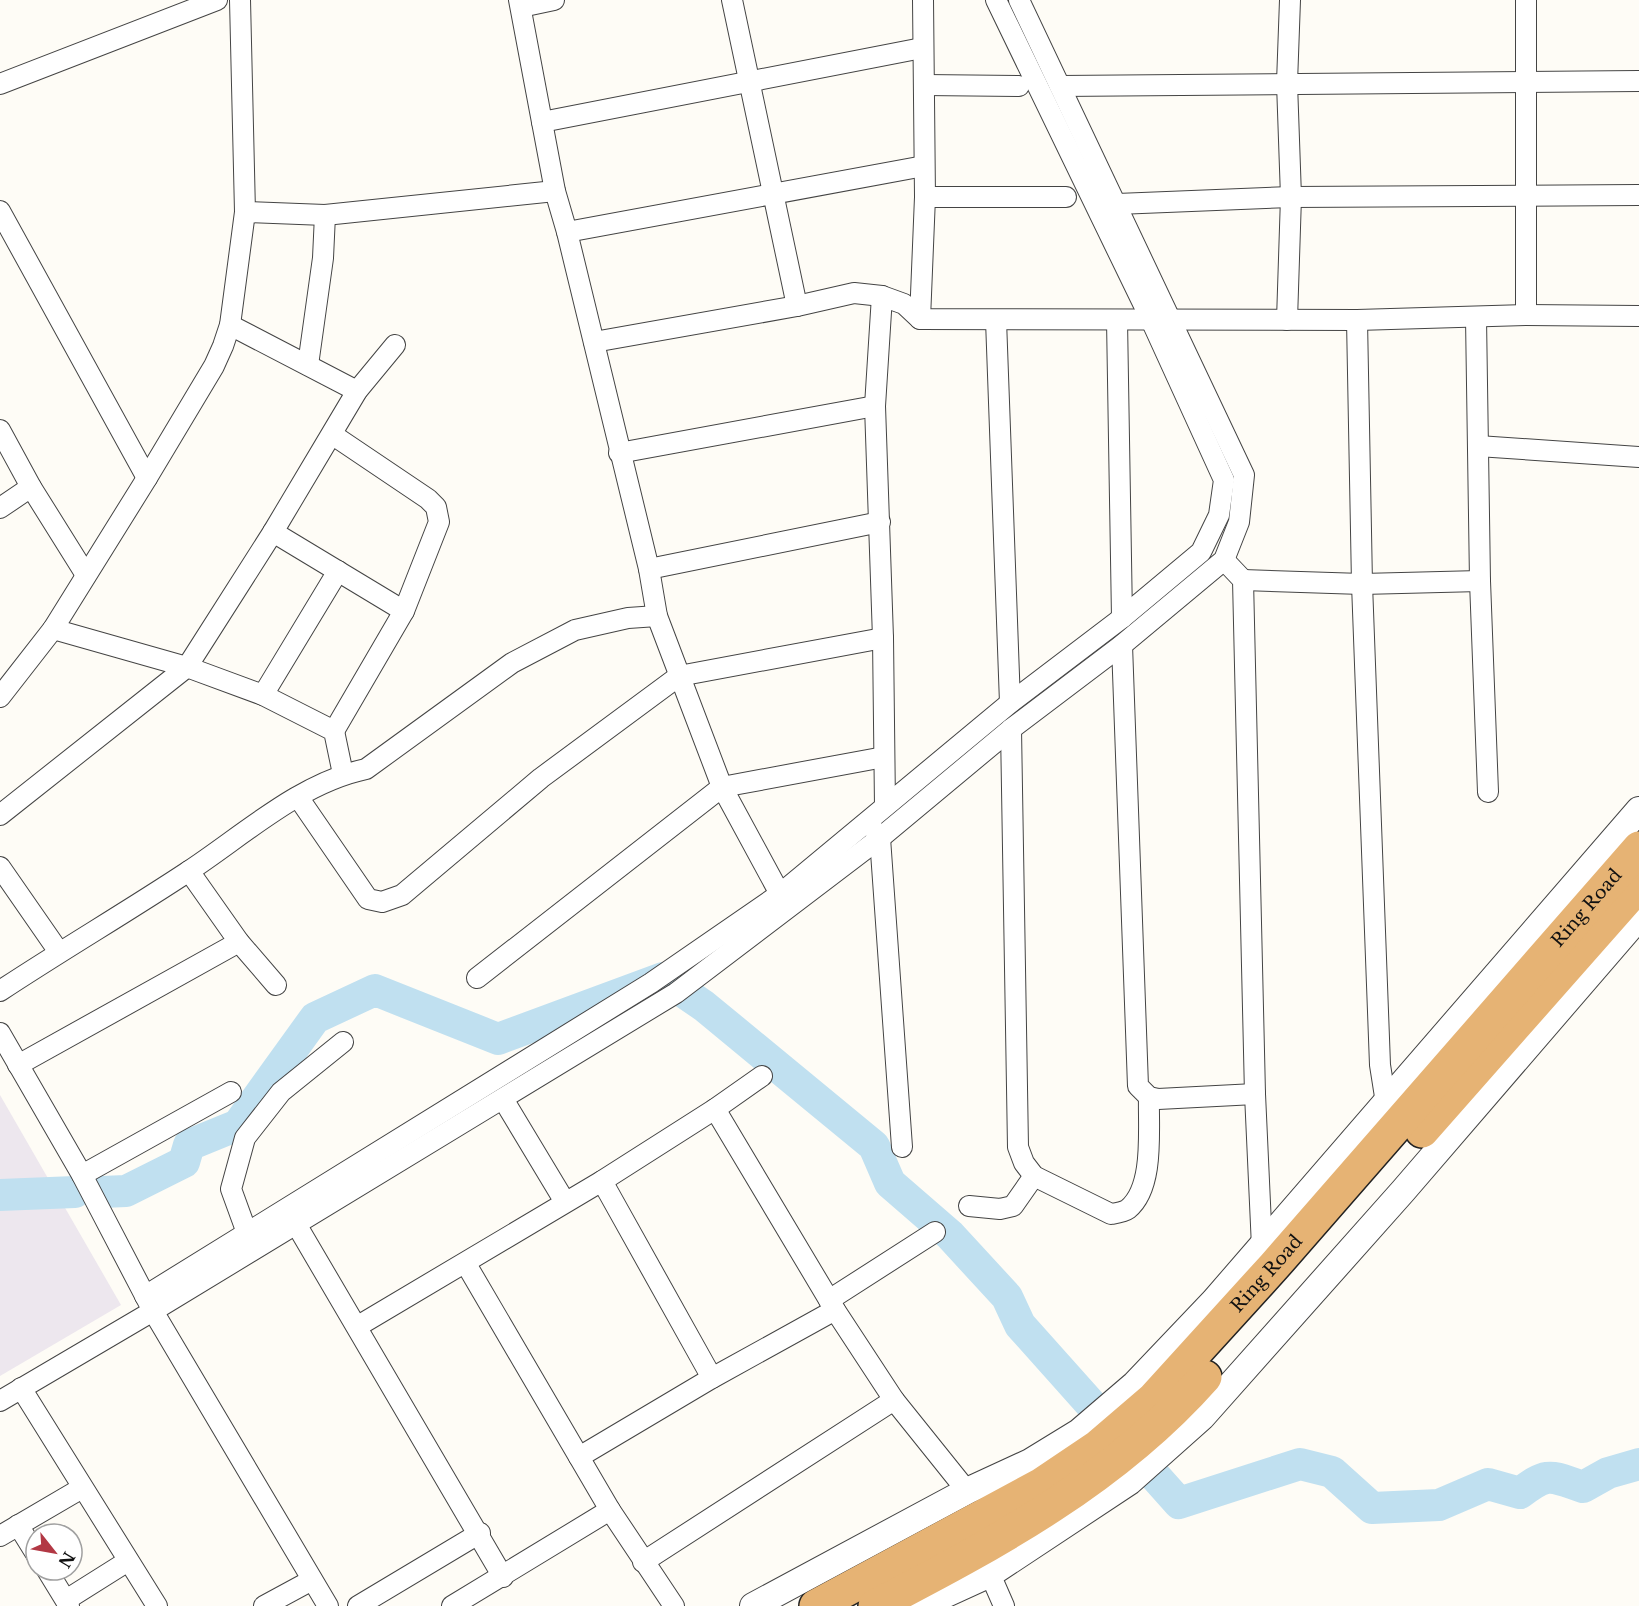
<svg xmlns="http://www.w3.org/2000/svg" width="1639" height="1606" font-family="'Libre Baskerville',serif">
	<rect width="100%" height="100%" fill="#fefcf6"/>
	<path fill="#ede7ee" d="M0 1095 121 1305 0 1376Z"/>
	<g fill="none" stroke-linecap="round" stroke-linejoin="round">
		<g stroke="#c0e0f0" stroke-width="32">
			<path d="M102 1192 126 1191 184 1162 189 1145 238 1125 315 1018 375 990 498 1039 663 978 704 1006 874 1146 890 1183 950 1235 1007 1297 1020 1325 1179 1503 1300 1464 1332 1472 1372 1508 1439 1505 1488 1484 1520 1493C1549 1471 1550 1476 1583 1487L1608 1473 1639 1464"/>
			<path d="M0 1195 75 1192"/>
		</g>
		<defs>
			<g id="minor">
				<path d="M519 0 555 191 567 232 649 569 657 616 722 787 780 894"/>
				<path d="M732 0 797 306"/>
				<path d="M521 7 554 0"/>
				<path d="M0 84 217 0"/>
				<path d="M924 85 1019 86"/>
				<path d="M1060 86 1639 81"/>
				<path d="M542 122 922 48"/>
				<path d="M925 197H1066"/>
				<path d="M1117 204 1291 197 1639 195"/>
				<path d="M0 211 147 478"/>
				<path d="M245 212 325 215 555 191"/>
				<path d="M567 232 924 166"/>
				<path d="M882 296 875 406 883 638 885 806"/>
				<path d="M1526 315V0"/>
				<path d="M1476 318 1480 581 1488 792"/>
				<path d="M920 319 925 197 923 0"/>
				<path d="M996 320 1010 703"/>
				<path d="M1117 320 1122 618"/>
				<path d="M1287 320 1291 197 1287 83 1290 0"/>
				<path d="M1357 320 1362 584 1380 1065 1386 1103"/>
				<path d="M230 325 357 391"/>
				<path d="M594 342 797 306 854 293 882 296 904 304 920 319 1357 320 1526 315 1639 316"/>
				<path d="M308 365 323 258 325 215"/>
				<path d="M0 430 31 487 86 575"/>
				<path d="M333 435 428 499 436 507 439 522 404 611 334 731"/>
				<path d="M1478 446 1639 457"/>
				<path d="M619 453 875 406"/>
				<path d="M0 508 31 487"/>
				<path d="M273 532 404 611"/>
				<path d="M1224 560 1243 580 1255 1094 1262 1247"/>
				<path d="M649 569 880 522"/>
				<path d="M1243 580 1362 584 1480 581"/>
				<path d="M53 629 187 667 263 695 334 731 343 774"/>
				<path d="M1122 645 1138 1086 1149 1097 1158 1099 1255 1094"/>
				<path d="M263 695 338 571"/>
				<path d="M0 697 53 629 147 478 214 366 223 346 230 325 245 212 240 0"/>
				<path d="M1011 729 1018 1147 1024 1163 1034 1176 1111 1214C1117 1213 1124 1212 1128 1209 1155 1187 1148 1128 1149 1097"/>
				<path d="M298 797 368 899 382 902 402 895 541 778 679 676 883 638"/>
				<path d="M0 815 187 667 273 532 357 391 395 345"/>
				<path d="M875 831 880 838 902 1147"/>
				<path d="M0 867 59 952"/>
				<path d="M189 871 239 942 276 985"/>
				<path d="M477 978 722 787 884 757"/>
				<path d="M0 991C62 950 127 912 189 871 245 834 300 783 366 769L512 663 575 630 628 618 657 616"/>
				<path d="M0 1033 82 1175 153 1311 328 1606"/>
				<path d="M18 1065 239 942"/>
				<path d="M503 1099 565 1202"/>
				<path d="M715 1109 835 1310 894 1400 967 1491"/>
				<path d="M82 1175 231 1092"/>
				<path d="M602 1181 712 1378"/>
				<path d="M969 1206 1000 1209 1013 1206 1034 1176"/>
				<path d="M296 1224 503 1577"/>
				<path d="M247 1233 231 1189 245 1138 281 1092 343 1042"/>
				<path d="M466 1264 610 1510 674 1606"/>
				<path d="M145 1296 651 983 780 894 1010 703 1122 618 1201 552 1219 515 1224 480 1151 320 996 0"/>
				<path d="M829 1300 935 1232"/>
				<path d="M358 1326 602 1181 715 1109 762 1076"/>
				<path d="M21 1388 157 1606"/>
				<path d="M0 1401 153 1311 676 993 880 838 1011 729 1122 645 1224 560 1239 522 1244 475 1019 0"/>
				<path d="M579 1457 712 1378 835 1310"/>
				<path d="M18 1525 36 1554"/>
				<path d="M0 1536 82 1488"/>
				<path d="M643 1562 894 1400"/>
				<path d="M47 1570 69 1606"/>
				<path d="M990 1574 1004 1606"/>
				<path d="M66 1600 128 1561"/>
				<path d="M264 1606 312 1580"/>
				<path d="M358 1606 480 1533"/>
				<path d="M452 1606 610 1510"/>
			</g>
			<g id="tertiary">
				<path d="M753 1606 967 1491 1030 1462 1079 1432 1135 1384 1214 1301 1639 810"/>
				<path d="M920 1606 990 1574 1129 1482 1202 1417 1403 1191 1639 917"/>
			</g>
			<g id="trunk">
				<path d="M1422 1131 1639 885"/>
				<path id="s1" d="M816 1606 1042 1484 1097 1447 1153 1399 1274 1266 1639 848"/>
				<path d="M875 1606C995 1544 1115 1479 1205 1377"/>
			</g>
		</defs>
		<use href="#minor" stroke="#444" stroke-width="22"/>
		<use href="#tertiary" stroke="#444" stroke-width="28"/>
		<use href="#trunk" stroke="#222" stroke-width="36"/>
		<use href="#minor" stroke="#fff" stroke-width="20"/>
		<use href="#tertiary" stroke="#fff" stroke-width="26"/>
		<use href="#trunk" stroke="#e6b374" stroke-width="33"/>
	</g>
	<g text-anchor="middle" stroke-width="6" stroke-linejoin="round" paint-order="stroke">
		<g font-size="18" fill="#111" stroke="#fff">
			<text dy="6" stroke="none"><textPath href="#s1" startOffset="1052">Ring Road</textPath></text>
			<text dy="6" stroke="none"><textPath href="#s1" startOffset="566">Ring Road</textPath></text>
		</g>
	</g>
	<g transform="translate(54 1552) rotate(121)"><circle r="28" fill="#ffffff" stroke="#a0a0a0" stroke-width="1.5"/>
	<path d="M0-4.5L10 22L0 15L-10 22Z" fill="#b23844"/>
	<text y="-9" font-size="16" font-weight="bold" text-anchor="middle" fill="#111111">N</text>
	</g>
</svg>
